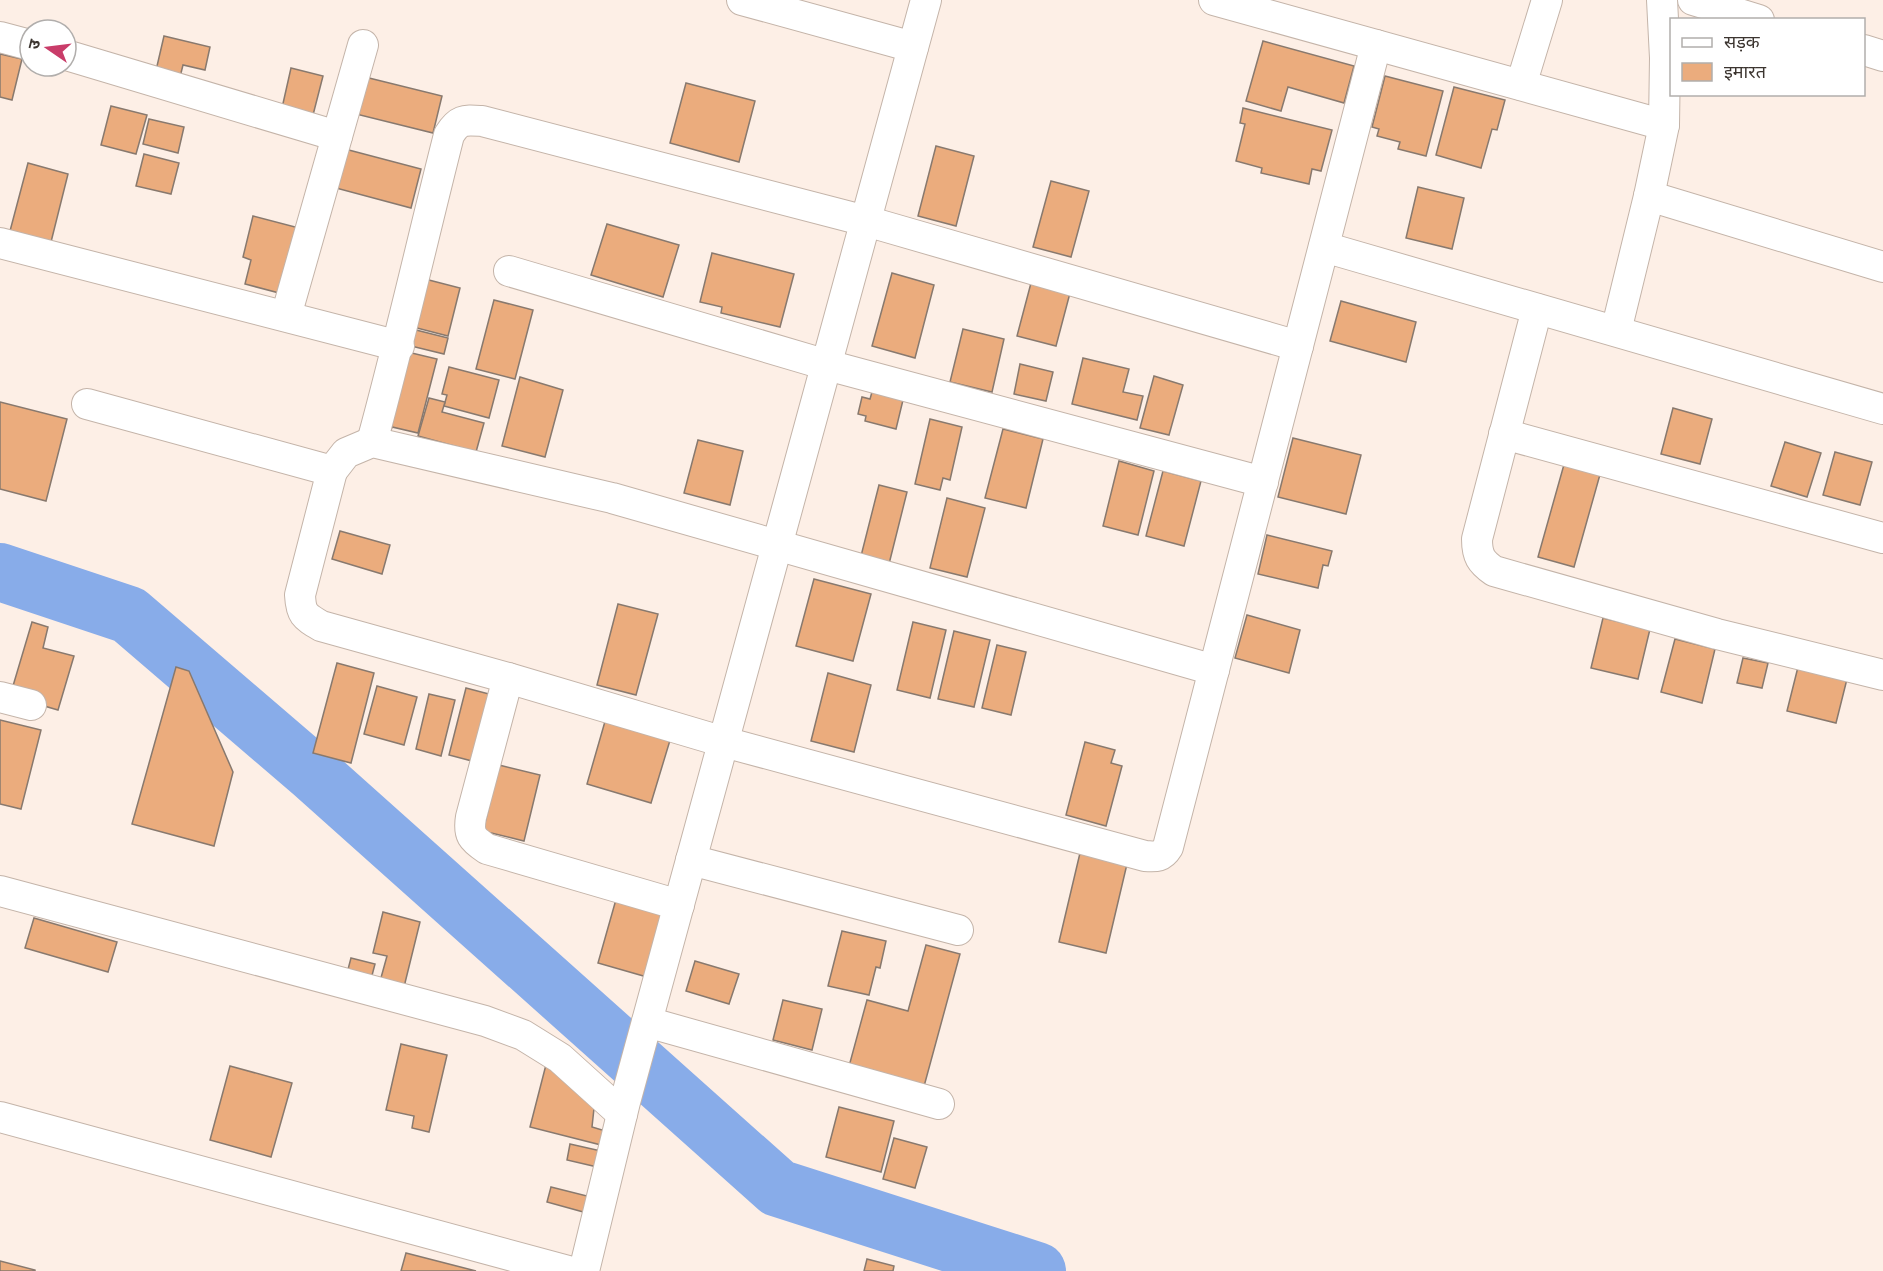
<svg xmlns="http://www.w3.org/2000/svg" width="1883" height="1271" font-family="Jost,'Noto Sans Devanagari',sans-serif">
	<rect width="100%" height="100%" fill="#fdefe6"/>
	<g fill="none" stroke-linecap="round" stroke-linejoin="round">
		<path stroke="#88ace9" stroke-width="58" d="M0 572 129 615 312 772 778 1188 1037 1271"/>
	</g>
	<g fill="#ebac7d" stroke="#88796e" stroke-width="1.5">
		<path d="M164 36 210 47 205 70 183 65 178 85 154 79Z"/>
		<path d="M1263 41 1354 66 1344 103 1288 87 1281 111 1246 101Z"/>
		<path d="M0 54 22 59 12 100 0 97Z"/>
		<path d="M291 68 323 76 313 115 282 108Z"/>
		<path d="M1385 76 1443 91 1426 156 1398 149 1400 142 1377 136 1379 129 1372 127Z"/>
		<path d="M365 77 442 96 433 133 356 114Z"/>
		<path d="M686 83 755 101 739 162 670 143Z"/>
		<path d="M1454 87 1505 100 1497 130 1492 129 1481 168 1436 155Z"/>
		<path d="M111 106 147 115 136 154 101 145Z"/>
		<path d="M1243 108 1332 130 1321 171 1312 169 1309 184 1261 173 1262 168 1236 161 1245 124 1240 123Z"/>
		<path d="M149 119 184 127 178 153 143 144Z"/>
		<path d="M936 146 974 156 956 226 918 216Z"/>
		<path d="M345 149 421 169 411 208 336 188Z"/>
		<path d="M144 154 179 163 171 194 136 186Z"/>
		<path d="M28 163 68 174 51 242 10 231Z"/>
		<path d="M1051 181 1089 191 1071 257 1033 247Z"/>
		<path d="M1418 187 1464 198 1452 249 1406 238Z"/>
		<path d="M253 216 299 228 283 294 245 284 251 260 243 257Z"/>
		<path d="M607 224 679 245 663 297 591 275Z"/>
		<path d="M712 253 794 274 780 327 721 313 722 307 700 302Z"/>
		<path d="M892 273 934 285 915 358 872 346Z"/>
		<path d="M425 279 460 288 448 336 413 327Z"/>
		<path d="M1031 283 1070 293 1056 346 1017 336Z"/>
		<path d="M494 300 533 310 515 379 476 369Z"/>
		<path d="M1341 301 1416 322 1406 362 1330 341Z"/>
		<path d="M963 329 1004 339 992 392 950 382Z"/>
		<path d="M416 330 448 338 444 354 411 346Z"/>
		<path d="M395 349 437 359 418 433 392 427 389 437Z"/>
		<path d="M1083 358 1129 369 1123 392 1143 396 1137 420 1072 404Z"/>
		<path d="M1020 364 1053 372 1046 401 1014 394Z"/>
		<path d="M449 367 499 380 489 418 444 406 447 395 442 394Z"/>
		<path d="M1154 376 1183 385 1169 435 1140 428Z"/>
		<path d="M520 377 563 390 545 457 502 446Z"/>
		<path d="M872 392 903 400 896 429 865 421 866 416 858 414 862 397 870 399Z"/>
		<path d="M429 398 445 402 442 412 484 423 476 452 418 436Z"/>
		<path d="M0 402 67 419 46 501 0 489Z"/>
		<path d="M1673 408 1712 419 1700 464 1661 454Z"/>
		<path d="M930 419 962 427 950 480 943 478 940 490 915 484Z"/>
		<path d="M1003 429 1043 439 1026 508 985 498Z"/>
		<path d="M1293 438 1361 455 1346 514 1278 497Z"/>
		<path d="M698 440 743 451 730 505 684 493Z"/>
		<path d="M1785 442 1821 453 1807 497 1771 486Z"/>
		<path d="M1835 452 1872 462 1860 505 1823 495Z"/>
		<path d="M1119 461 1154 471 1138 535 1103 526Z"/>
		<path d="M1565 461 1601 471 1574 567 1538 557Z"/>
		<path d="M1163 471 1201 481 1184 546 1146 536Z"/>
		<path d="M879 485 907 492 889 564 861 556Z"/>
		<path d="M947 498 985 508 967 577 930 568Z"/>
		<path d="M340 531 390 545 382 574 332 559Z"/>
		<path d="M1267 535 1332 551 1328 566 1323 565 1318 588 1258 574Z"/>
		<path d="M814 579 871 594 853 661 796 646Z"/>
		<path d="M618 604 658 614 636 695 597 685Z"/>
		<path d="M1247 615 1300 630 1289 673 1235 658Z"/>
		<path d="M1603 618 1650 629 1638 679 1591 668Z"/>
		<path d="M32 622 48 627 43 648 74 656 58 710 10 696Z"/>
		<path d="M913 622 946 630 930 698 897 690Z"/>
		<path d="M954 631 990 640 974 707 938 699Z"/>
		<path d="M1675 639 1715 649 1702 703 1661 692Z"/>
		<path d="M997 645 1026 652 1011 715 982 708Z"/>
		<path d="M1743 658 1768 663 1762 688 1737 683Z"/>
		<path d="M337 663 374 673 351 763 313 753Z"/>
		<path d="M176 667 189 671 233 772 214 846 132 824Z"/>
		<path d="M1798 667 1847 679 1836 723 1787 711Z"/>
		<path d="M828 673 871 685 854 752 811 741Z"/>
		<path d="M377 686 417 697 404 745 364 734Z"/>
		<path d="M466 688 489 694 472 761 449 755Z"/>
		<path d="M429 694 455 700 441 756 416 749Z"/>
		<path d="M606 718 671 737 651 803 587 784Z"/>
		<path d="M0 720 41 730 21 809 0 804Z"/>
		<path d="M1085 742 1115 750 1111 763 1122 766 1106 826 1066 815Z"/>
		<path d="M499 765 540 775 524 841 483 831Z"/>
		<path d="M1080 853 1127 864 1106 953 1059 942Z"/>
		<path d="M617 896 666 909 647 977 598 963Z"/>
		<path d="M383 912 420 922 403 991 379 985 387 956 373 953Z"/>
		<path d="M34 918 117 942 108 972 25 948Z"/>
		<path d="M842 931 886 941 880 968 876 967 869 995 828 986Z"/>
		<path d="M926 945 960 954 923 1090 848 1070 867 1000 908 1011Z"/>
		<path d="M351 958 375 964 370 983 346 977Z"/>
		<path d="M695 961 739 974 729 1004 686 991Z"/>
		<path d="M783 1000 822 1009 812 1050 773 1040Z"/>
		<path d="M401 1044 447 1055 429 1132 412 1128 414 1116 386 1110Z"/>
		<path d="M548 1057 595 1099 592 1127 612 1133 609 1147 530 1127Z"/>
		<path d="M230 1066 292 1083 271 1157 210 1140Z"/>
		<path d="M839 1107 894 1121 881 1172 826 1157Z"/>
		<path d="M894 1138 927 1147 915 1188 883 1179Z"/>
		<path d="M570 1144 610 1153 606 1169 567 1160Z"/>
		<path d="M551 1187 591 1197 587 1213 547 1202Z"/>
		<path d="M406 1253 476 1271H401Z"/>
		<path d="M867 1259 894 1266 893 1271H864Z"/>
		<path d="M0 1261 35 1270V1271H0Z"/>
	</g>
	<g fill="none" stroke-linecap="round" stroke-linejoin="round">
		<defs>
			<g id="street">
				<path d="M742 0 913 47"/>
				<path d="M1214 0 1664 125"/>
				<path d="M1693 0 1759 20"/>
				<path d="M0 37 30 45"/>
				<path d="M1864 50 1883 56"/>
				<path d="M66 55 337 136"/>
				<path d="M1521 85 1547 0"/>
				<path d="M1649 196 1883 267"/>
				<path d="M0 243 399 346"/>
				<path d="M1324 247 1883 409"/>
				<path d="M509 271 827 365 1263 482"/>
				<path d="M1537 309 1477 539C1477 556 1481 562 1494 571L1717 634 1883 675"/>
				<path d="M286 316 363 45"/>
				<path d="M1616 331 1649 196 1664 125 1665 58 1662 0"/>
				<path d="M87 404 332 471 346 453 372 442 612 498 1214 670"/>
				<path d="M1504 434 1883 538"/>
				<path d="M372 442C400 340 423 237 449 135 459 119 464 120 482 121L866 221 1298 346"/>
				<path d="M332 471 300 595C301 614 304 616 321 626L508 678 724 742 1145 856C1156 857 1162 857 1168 847L1376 45"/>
				<path d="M508 678 471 817C468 835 472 839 487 849L679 905"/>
				<path d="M0 697 31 705"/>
				<path d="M691 860 958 930"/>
				<path d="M0 891 485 1021 523 1035 560 1058 622 1114"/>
				<path d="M647 1022 939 1104"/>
				<path d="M0 1117 568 1271"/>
				<path d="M584 1271 625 1102 926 0"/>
			</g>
		</defs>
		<use href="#street" stroke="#c4b4a9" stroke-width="32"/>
		<use href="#street" stroke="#fff" stroke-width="30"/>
	</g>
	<rect x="1670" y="18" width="195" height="78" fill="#ffffff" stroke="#b1aeac" stroke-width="1.5"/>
	<rect x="1682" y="38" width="30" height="9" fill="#ffffff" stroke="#b1aeac" stroke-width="1.5"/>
	<text x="1724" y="48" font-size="18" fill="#3c3530">सड़क</text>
	<rect x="1682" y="63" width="30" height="18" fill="#ebac7d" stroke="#b1aeac" stroke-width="1.5"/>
	<text x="1724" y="78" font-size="18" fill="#3c3530">इमारत</text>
	<g transform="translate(48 48) rotate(284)"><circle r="28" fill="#ffffff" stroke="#b1aeac" stroke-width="1.5"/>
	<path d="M0-4.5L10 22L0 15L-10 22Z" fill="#c93c69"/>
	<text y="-9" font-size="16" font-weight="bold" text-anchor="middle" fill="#3c3530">उ</text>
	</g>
</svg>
